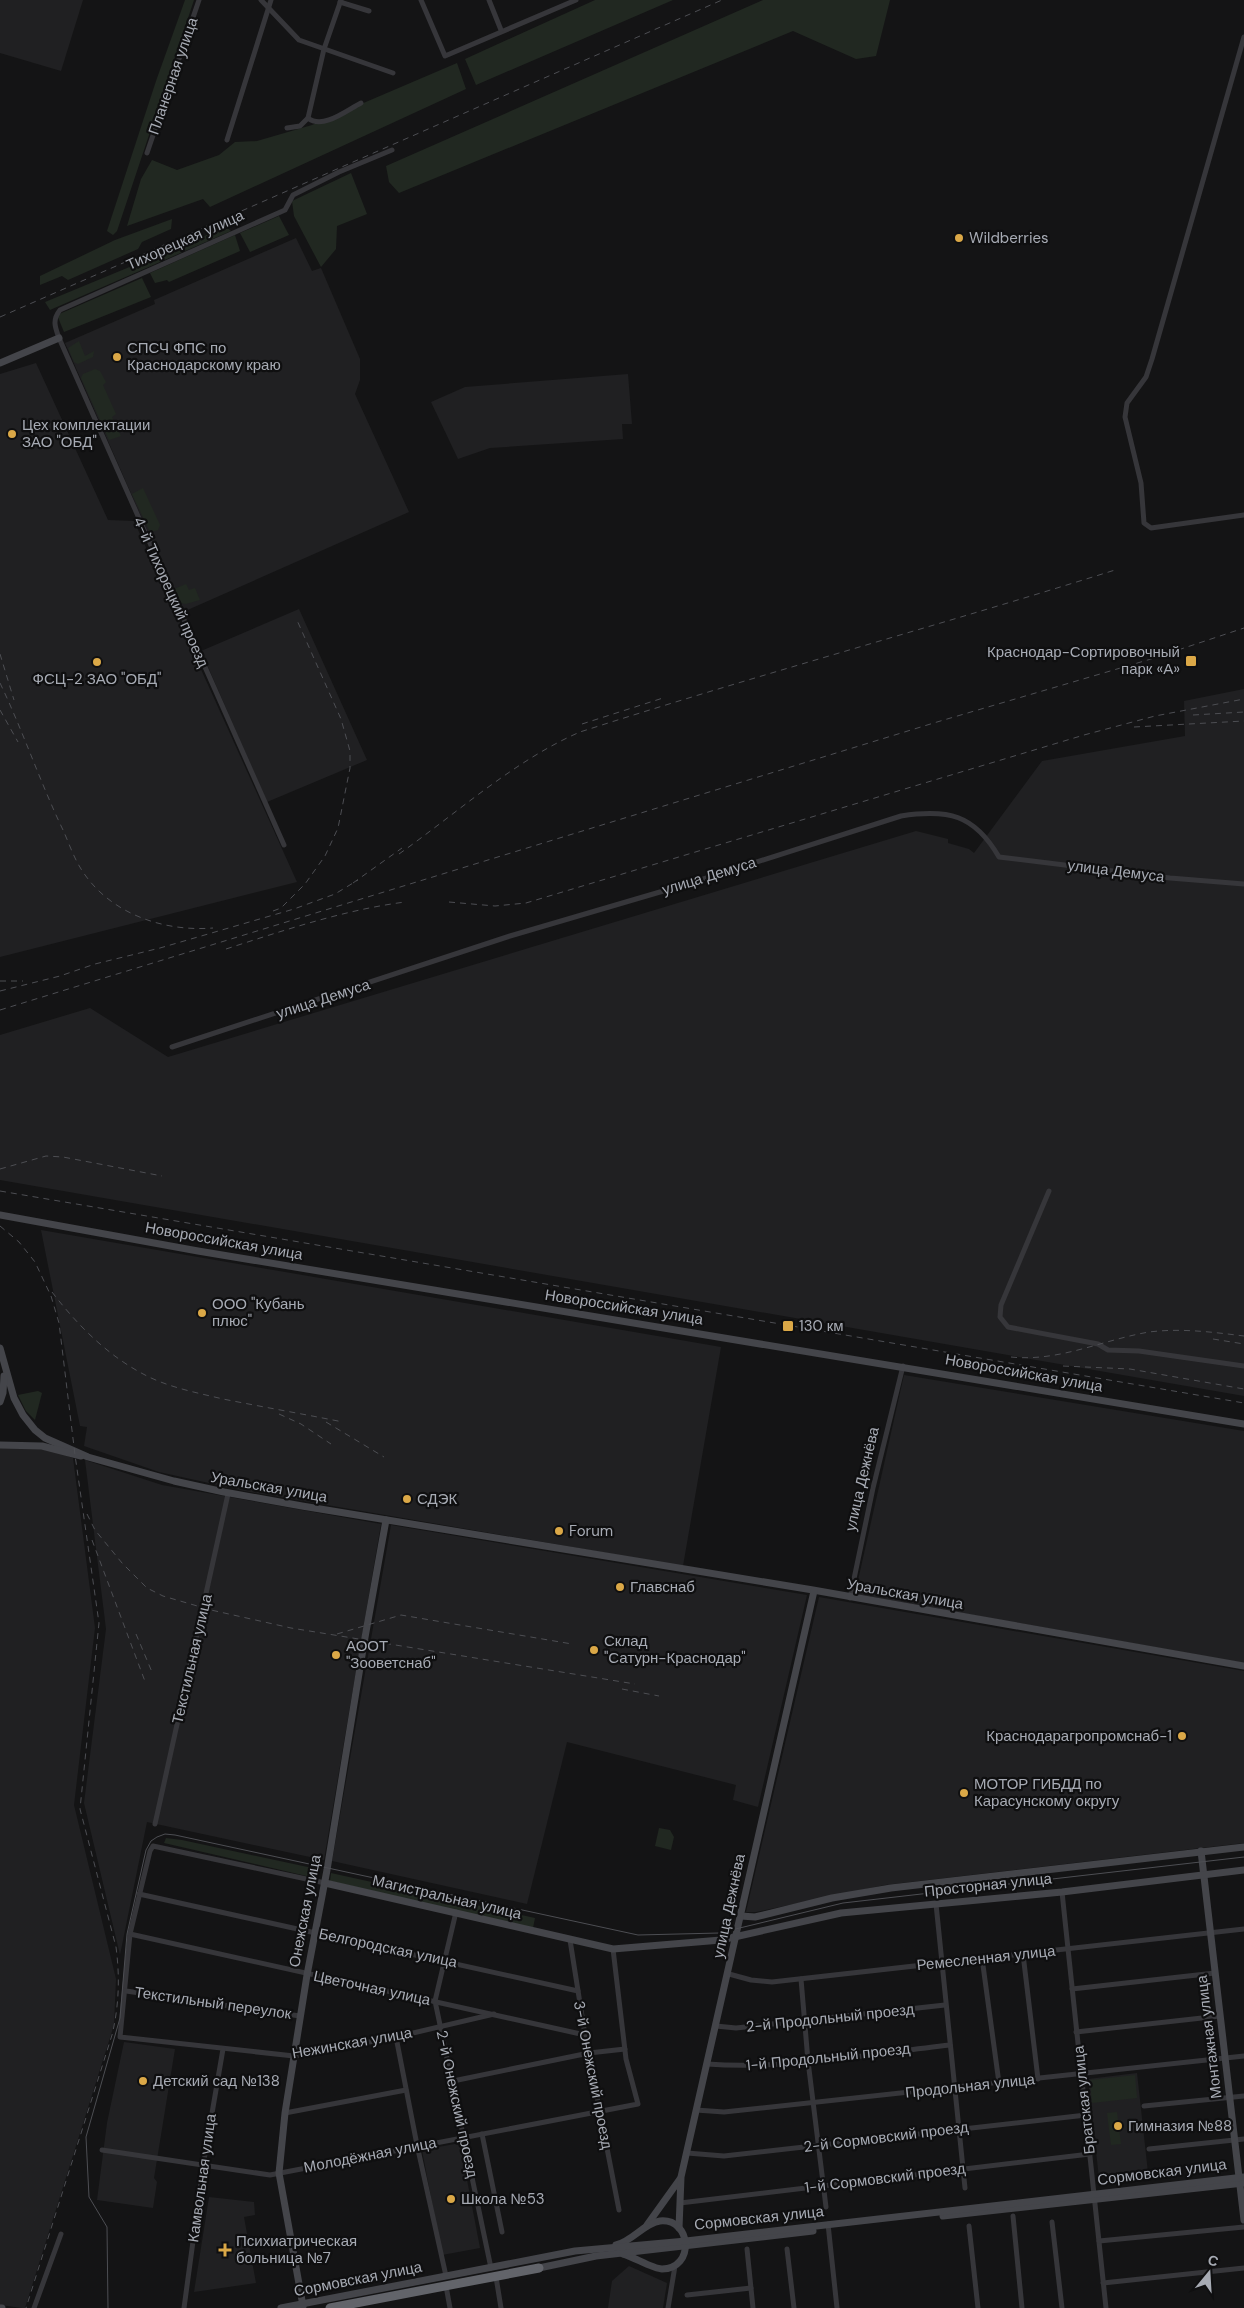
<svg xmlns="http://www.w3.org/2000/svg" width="1244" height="2308" font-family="'DM Sans',sans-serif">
	<rect width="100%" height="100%" fill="#141415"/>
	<g fill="#202022">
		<path d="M0 0H83L61 71 0 53Z"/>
		<path d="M296 238 312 271 321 268 360 359V380L355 394 409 512 183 612 65 343 155 304 154 300Z"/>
		<path d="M36 363 108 520 134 521 297 882 0 957V374Z"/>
		<path d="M628 374 632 424H622L623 439 490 448 458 459 431 402 465 387Z"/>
		<path d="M299 609 367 760 267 802 201 651Z"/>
		<path d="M1244 689V1396L0 1180V1035L90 1008 168 1057 916 831 948 839V843L969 849 974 853 1042 761 1185 736 1184 701Z"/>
		<path d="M41 1230 721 1347 683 1566 245 1491 159 1472 84 1446 87 1427 80 1426Z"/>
		<path d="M904 1375 1244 1431V1663L855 1594Z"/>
		<path d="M31 1447 60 1453 73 1458 95 1628 74 1805 116 1979 114 2025 25 2308H22L0 2305V1448Z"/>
		<path d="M85 1460 162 1485 381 1524 324 1860 147 1822 120 1955 84 1803 106 1629Z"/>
		<path d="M391 1525 807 1595 758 1807 733 1800 736 1785 567 1742 527 1904 332 1861Z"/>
		<path d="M819 1597 1244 1671V1843L885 1885 756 1912H746Z"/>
		<path d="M124 2042 175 2049 154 2178 157 2182 153 2208 97 2200 107 2123Z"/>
		<path d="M1137 2073 1148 2173 1099 2178 1088 2079Z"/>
		<path d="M460 2143 480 2248 442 2255 422 2150Z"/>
		<path d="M209 2197 254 2202 255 2215 244 2217 256 2283 194 2292Z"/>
		<path d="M629 2266 667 2283 663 2308H608L612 2281Z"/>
	</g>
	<g fill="#212821">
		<path d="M185 0H194L117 231 113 235 107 231 156 81Z"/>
		<path d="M595 0H673L476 85 465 59Z"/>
		<path d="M763 0H890L876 56 856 59 793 31 399 193 389 182 386 166Z"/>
		<path d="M457 63 466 89 210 207 203 199 127 226 141 179 152 160 177 170 219 155 235 142 257 141 312 125Z"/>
		<path d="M351 173 367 214 337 226 336 249 321 267 294 216 292 201Z"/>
		<path d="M279 216 289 235 250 252 240 233Z"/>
		<path d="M172 219 171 229 142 242 138 249 68 280 62 276 40 285V276L115 240Z"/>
		<path d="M226 227 231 231 50 310 45 302Z"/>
		<path d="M235 235 240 251 169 282 167 280 155 283 150 273Z"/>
		<path d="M142 278 151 297 64 332 57 315Z"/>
		<path d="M79 341 85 356 94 351 93 357 78 364 74 362 68 348Z"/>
		<path d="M95 369 100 371 106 382 103 385 116 414 112 417 121 436 109 440 81 378 83 374Z"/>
		<path d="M143 488 160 525 158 530 150 532 132 494Z"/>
		<path d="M186 584 189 590 195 588 200 600 186 604 180 603 174 589Z"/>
		<path d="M38 1391 42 1393 35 1420 26 1411 18 1395Z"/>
		<path d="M659 1828 670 1830 674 1837 671 1850 655 1846Z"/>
		<path d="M166 1838 182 1840 317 1869 315 1878 164 1843Z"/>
		<path d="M331 1873 535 1918 533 1928 330 1881Z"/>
		<path d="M1135 2075 1137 2098 1092 2103 1090 2080Z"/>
		<path d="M1117 2112 1121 2144 1111 2145 1107 2113Z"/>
	</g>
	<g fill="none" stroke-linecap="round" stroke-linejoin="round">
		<g stroke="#36363a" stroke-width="5">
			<path d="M261 0 299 40 393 73"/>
			<path d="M341 0 324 49 308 118C323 130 347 110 361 103"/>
			<path d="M421 0 445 56 576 0"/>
			<path d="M489 0 501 30"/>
			<path d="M340 2 369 11"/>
			<path d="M1244 37 1152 359 1146 377 1127 403 1125 417 1141 483 1144 523 1151 528 1244 515"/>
			<path d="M287 128 300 126 308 118"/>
			<path d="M227 140 271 0"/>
			<path d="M147 153 199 0"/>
			<path d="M284 845 59 338C55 327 52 320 60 310L285 210 293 195 339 172 392 150"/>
			<path d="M172 1047 510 936 694 882 901 816C948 809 974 814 999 857L1170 878 1244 884"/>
			<path d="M1049 1191 1001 1305 1000 1317 1008 1327 1098 1344 1108 1350 1139 1351 1244 1366"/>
			<path d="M850 1598 873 1488 903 1366"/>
			<path d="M155 1824 228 1494"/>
			<path d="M325 1883 153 1846 150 1851 130 1934 120 2037 294 2056 396 2037 494 2014"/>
			<path d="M1062 1892 1106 2308"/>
			<path d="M139 1894 578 1991"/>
			<path d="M936 1904 965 2188"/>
			<path d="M456 1912 435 2001 491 2268"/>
			<path d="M130 1934 585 2035"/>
			<path d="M570 1940 585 2035 619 2210"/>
			<path d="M1023 1954 1038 2079"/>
			<path d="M982 1958 999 2083"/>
			<path d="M729 1974 751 1980 772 1982 1244 1929"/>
			<path d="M801 1979 808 2061 826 2207"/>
			<path d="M1072 1989 1215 1973"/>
			<path d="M126 1991 300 2016"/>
			<path d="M716 2026 736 2028 945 2005"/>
			<path d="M1076 2032 1220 2016"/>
			<path d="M396 2037 417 2145 446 2276"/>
			<path d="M707 2064C787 2070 869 2054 950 2045"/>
			<path d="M453 2081 589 2053 625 2049"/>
			<path d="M1144 2106 1244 2096"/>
			<path d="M696 2110 724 2112 1244 2056"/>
			<path d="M285 2113 406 2090"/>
			<path d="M482 2134 502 2232"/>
			<path d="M1149 2149 1244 2139"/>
			<path d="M102 2150 270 2175 638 2104 626 2059 613 1949"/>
			<path d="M687 2153 724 2156 1086 2115"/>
			<path d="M680 2203 1090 2154"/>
			<path d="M1013 2216 1022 2308"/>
			<path d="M1052 2222 1062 2308"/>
			<path d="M828 2224 837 2308"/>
			<path d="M969 2226 978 2308"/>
			<path d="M1099 2241 1244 2227"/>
			<path d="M747 2249 753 2308"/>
			<path d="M787 2249 794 2308"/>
			<path d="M496 2277 501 2308"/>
			<path d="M1103 2283 1244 2268"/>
			<path d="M446 2286 450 2308"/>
			<path d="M687 2295 751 2288"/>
			<path d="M34 2308 61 2234"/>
			<path d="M184 2308 204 2160 223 2049"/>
			<path d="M668 2308 675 2266"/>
		</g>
		<g stroke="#44454a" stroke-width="7">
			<path d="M0 363 59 338"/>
			<path d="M0 1215 198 1251 1244 1424"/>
			<path d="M0 1348 14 1398 23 1415 35 1430 45 1438 88 1457 174 1481 224 1492 302 1506 813 1590 1244 1666"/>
			<path d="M0 1402 3 1393 4 1376"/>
			<path d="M0 1445 42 1446 81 1456"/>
			<path d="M1201 1851 1244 2220"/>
			<path d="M325 1883 613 1949 721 1940 841 1913 1062 1892 1244 1870"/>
			<path d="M741 1916 755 1917 832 1898 891 1888 1244 1847"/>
			<path d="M943 2216 1244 2183"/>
			<path d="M647 2225 680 2179"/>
			<path d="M679 2228 681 2177 814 1591"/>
			<path d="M616 2245C633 2241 644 2223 660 2221 692 2218 695 2269 662 2269 653 2269 634 2257 623 2254"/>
			<path d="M539 2268 596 2256 813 2231"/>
			<path d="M303 2306 279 2173 285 2113 307 1975 327 1870 364 1643 386 1520"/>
			<path d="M0 2308H2"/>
			<path d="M281 2308 575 2251 686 2241 1244 2177"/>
		</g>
		<path stroke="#62646a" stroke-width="9" d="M330 2308 539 2268"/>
		<path stroke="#4d4e53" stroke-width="1" d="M108 2308 107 2227 89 2197 86 2137 120 2018 127 1934 146 1850 151 1841 157 1837 165 1834 175 1835 638 1935 719 1933 843 1903 1244 1857"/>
		<g stroke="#4d4e53" stroke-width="1" stroke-dasharray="6 5" stroke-linecap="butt">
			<path d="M0 317 722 0"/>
			<path d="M0 654 14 700"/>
			<path d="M0 683C23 731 40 782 63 830 69 843 74 859 83 872 111 914 164 932 213 928"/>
			<path d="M0 710 18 742"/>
			<path d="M1193 715 1244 712"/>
			<path d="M582 724 663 698"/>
			<path d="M1134 727 1244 721"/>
			<path d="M399 854C457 813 515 760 580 732 757 675 937 626 1115 570"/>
			<path d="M353 883 402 848"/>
			<path d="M449 902 495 906 526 903 1084 735 1155 716 1244 699"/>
			<path d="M273 911 281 908 305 884 325 856 338 828 350 768V751L341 719 296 618"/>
			<path d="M226 949C285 930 344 910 405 902"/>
			<path d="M0 981H23"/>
			<path d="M0 991 60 976 95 964 160 948 294 909 335 894 358 880"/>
			<path d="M0 1010 937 722 1151 659 1244 628"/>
			<path d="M0 1169 46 1156 63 1157 162 1176"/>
			<path d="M0 1191 1244 1403"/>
			<path d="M0 1226 19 1242 35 1262 51 1296 59 1323 75 1455 99 1623 80 1809 116 1947C120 1977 119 2006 112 2035L26 2308"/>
			<path d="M52 1292C78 1326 110 1358 149 1377 172 1388 198 1393 223 1399 263 1407 303 1414 343 1422"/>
			<path d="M1213 1339 1244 1344"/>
			<path d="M1011 1357C1059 1362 1102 1340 1149 1332 1181 1328 1212 1332 1244 1336"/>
			<path d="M1063 1366 1130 1369 1244 1389"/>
			<path d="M279 1414 301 1424 331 1444"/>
			<path d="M326 1422 384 1457"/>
			<path d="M87 1514 95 1530 122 1563 147 1588 163 1596 211 1610 291 1628 635 1684"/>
			<path d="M92 1540 146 1684"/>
			<path d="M136 1634 152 1672"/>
			<path d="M337 1634 401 1615 572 1644"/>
			<path d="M622 1689 659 1696"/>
		</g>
	</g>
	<g fill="#dba847" stroke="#0f0f10" stroke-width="2">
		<circle cx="959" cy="238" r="5"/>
		<circle cx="117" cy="357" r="5"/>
		<circle cx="12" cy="434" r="5"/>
		<rect x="1185" y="655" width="12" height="12" rx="2.5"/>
		<circle cx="97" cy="662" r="5"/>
		<circle cx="202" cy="1313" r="5"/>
		<rect x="782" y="1320" width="12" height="12" rx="2.5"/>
		<circle cx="407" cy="1499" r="5"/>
		<circle cx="559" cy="1531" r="5"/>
		<circle cx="620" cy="1587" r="5"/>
		<circle cx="594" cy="1650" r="5"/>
		<circle cx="336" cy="1655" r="5"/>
		<circle cx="1182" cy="1736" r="5"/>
		<circle cx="964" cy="1793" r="5"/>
		<circle cx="143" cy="2081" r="5"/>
		<circle cx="1118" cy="2126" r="5"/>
		<circle cx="451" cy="2199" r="5"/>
		<path d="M222.5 2242.5h5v5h5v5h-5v5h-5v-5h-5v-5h5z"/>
	</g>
	<g text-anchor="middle" stroke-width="4.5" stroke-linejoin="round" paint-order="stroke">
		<g font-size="15" fill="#a7abb4" stroke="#0f0f10">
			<text transform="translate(173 76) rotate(-71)" y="5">Планерная улица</text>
			<text transform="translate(185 240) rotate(-24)" y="5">Тихорецкая улица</text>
			<text transform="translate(171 592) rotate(66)" y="5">4-й Тихорецкий проезд</text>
			<text transform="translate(1116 871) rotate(7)" y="5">улица Демуса</text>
			<text transform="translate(709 876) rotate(-17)" y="5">улица Демуса</text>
			<text transform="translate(323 999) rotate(-18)" y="5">улица Демуса</text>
			<text transform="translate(224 1241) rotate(10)" y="5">Новороссийская улица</text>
			<text transform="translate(624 1307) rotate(9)" y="5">Новороссийская улица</text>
			<text transform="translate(1024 1373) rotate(10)" y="5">Новороссийская улица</text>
			<text transform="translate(862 1479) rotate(-77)" y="5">улица Дежнёва</text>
			<text transform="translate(269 1487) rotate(10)" y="5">Уральская улица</text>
			<text transform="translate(905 1594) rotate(10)" y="5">Уральская улица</text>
			<text transform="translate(192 1659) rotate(-77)" y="5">Текстильная улица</text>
			<text transform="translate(988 1885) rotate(-6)" y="5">Просторная улица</text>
			<text transform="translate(447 1897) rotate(13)" y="5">Магистральная улица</text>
			<text transform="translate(729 1906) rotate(-78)" y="5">улица Дежнёва</text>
			<text transform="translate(305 1911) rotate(-79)" y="5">Онежская улица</text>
			<text transform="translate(388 1948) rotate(12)" y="5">Белгородская улица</text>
			<text transform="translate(986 1958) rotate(-6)" y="5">Ремесленная улица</text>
			<text transform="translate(372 1988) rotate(12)" y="5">Цветочная улица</text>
			<text transform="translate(213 2003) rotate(8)" y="5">Текстильный переулок</text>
			<text transform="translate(830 2018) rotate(-6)" y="5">2-й Продольный проезд</text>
			<text transform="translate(1209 2037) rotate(-97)" y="5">Монтажная улица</text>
			<text transform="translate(352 2043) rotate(-10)" y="5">Нежинская улица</text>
			<text transform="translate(828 2057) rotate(-6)" y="5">1-й Продольный проезд</text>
			<text transform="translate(593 2075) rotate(79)" y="5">3-й Онежский проезд</text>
			<text transform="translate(970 2086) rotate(-6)" y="5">Продольная улица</text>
			<text transform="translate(1084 2100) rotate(-96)" y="5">Братская улица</text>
			<text transform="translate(457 2104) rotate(78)" y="5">2-й Онежский проезд</text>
			<text transform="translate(886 2137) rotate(-7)" y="5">2-й Сормовский проезд</text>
			<text transform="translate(370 2155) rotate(-11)" y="5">Молодёжная улица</text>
			<text transform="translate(1162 2172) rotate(-7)" y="5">Сормовская улица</text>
			<text transform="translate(202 2178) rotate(-82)" y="5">Камвольная улица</text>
			<text transform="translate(885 2178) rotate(-7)" y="5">1-й Сормовский проезд</text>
			<text transform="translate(759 2218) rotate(-6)" y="5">Сормовская улица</text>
			<text transform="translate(358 2279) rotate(-11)" y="5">Сормовская улица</text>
		</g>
		<g font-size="15" fill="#a7abb4" stroke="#0f0f10" text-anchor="start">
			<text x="969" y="243">Wildberries</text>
			<text x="127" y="353">СПСЧ ФПС по<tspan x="127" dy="17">Краснодарскому краю</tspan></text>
			<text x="22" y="430">Цех комплектации<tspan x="22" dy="17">ЗАО "ОБД"</tspan></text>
			<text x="1180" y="657" text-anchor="end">Краснодар-Сортировочный<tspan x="1180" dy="17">парк «А»</tspan></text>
			<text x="97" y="684" text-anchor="middle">ФСЦ-2 ЗАО "ОБД"</text>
			<text x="212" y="1309">ООО "Кубань<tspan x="212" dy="17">плюс"</tspan></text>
			<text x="799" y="1331">130 км</text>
			<text x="417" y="1504">СДЭК</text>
			<text x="569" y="1536">Forum</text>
			<text x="630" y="1592">Главснаб</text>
			<text x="604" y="1646">Склад<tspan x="604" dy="17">"Сатурн-Краснодар"</tspan></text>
			<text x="346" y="1651">АООТ<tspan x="346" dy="17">"Зооветснаб"</tspan></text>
			<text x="1172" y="1741" text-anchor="end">Краснодарагропромснаб-1</text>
			<text x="974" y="1789">МОТОР ГИБДД по<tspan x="974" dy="17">Карасунскому округу</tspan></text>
			<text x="153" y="2086">Детский сад №138</text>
			<text x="1128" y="2131">Гимназия №88</text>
			<text x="461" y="2204">Школа №53</text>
			<text x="236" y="2246">Психиатрическая<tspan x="236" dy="17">больница №7</tspan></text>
		</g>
	</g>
	<g transform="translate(1209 2273) rotate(18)" stroke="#0f0f10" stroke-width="4" paint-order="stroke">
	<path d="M0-4L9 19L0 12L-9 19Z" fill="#a7abb4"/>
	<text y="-8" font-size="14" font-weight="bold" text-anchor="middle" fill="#a7abb4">С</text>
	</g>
</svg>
